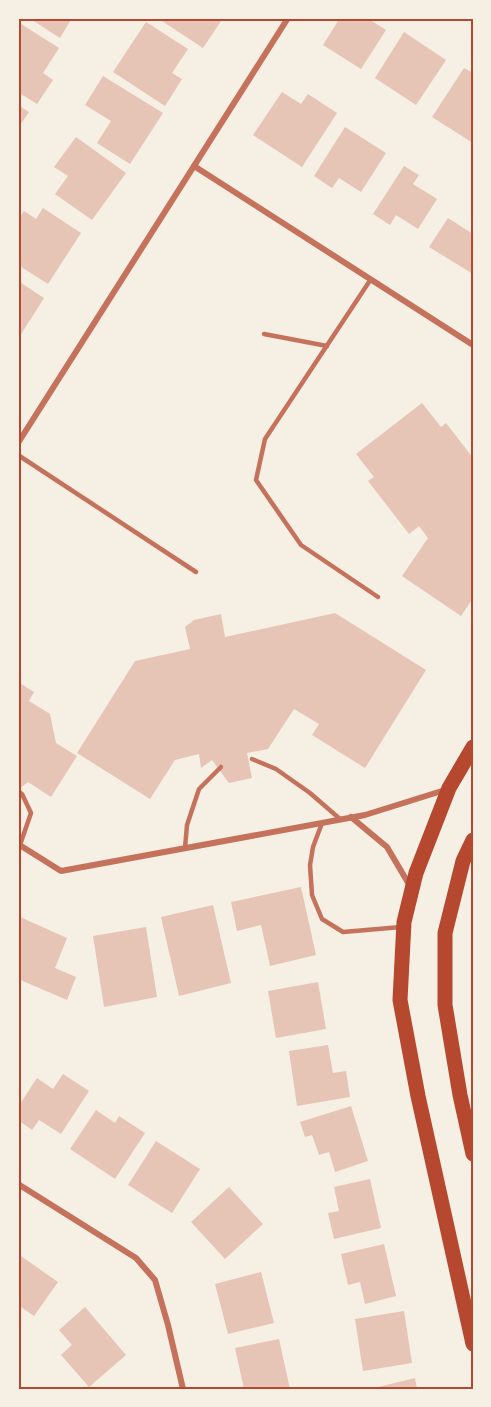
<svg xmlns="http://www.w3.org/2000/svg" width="491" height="1407" font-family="'Nunito Sans',sans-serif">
	<rect width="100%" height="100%" fill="#f6efe4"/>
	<g fill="#e6c5b7">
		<path d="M29 18H72L60 38Z"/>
		<path d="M163 18H223L203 48 162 21Z"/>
		<path d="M340 18H367L386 30 361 69 323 45Z"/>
		<path d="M18 22 59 48 43 73 53 80 37 104 18 92Z"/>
		<path d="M146 22 188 49 172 73 182 79 165 106 113 72Z"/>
		<path d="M404 32 446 60 416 105 375 78Z"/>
		<path d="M464 68 473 73V143L432 117Z"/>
		<path d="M103 76 163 113 130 164 97 143 111 121 85 105Z"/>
		<path d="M282 92 301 104 308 94 337 113 302 167 253 135Z"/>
		<path d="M18 105 29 112 18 128Z"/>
		<path d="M345 127 386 153 361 192 339 178 332 188 314 176Z"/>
		<path d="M76 137 126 173 92 220 55 194 68 176 54 167Z"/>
		<path d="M404 166 419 175 413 184 437 199 418 229 396 215 390 225 373 214Z"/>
		<path d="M43 208 81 233 48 284 18 265V220L24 211 36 219Z"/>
		<path d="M448 218 473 234V274L429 247Z"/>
		<path d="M18 281 44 298 18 339Z"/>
		<path d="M422 403 441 427 446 423 473 458V598L461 616 402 576 428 538 419 526 409 534 368 481 374 477 356 454Z"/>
		<path d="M335 613 426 670 365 768 312 735 319 724 294 709 268 749 247 753 252 778 229 783 212 760 201 768 199 754 175 760 150 799 77 753 135 661 190 649 185 627 194 620 221 614 225 637Z"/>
		<path d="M18 682 34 692 29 701 50 714 56 743 77 756 51 797 28 782 18 790Z"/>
		<path d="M301 887 316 955 270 966 261 925 237 931 231 902Z"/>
		<path d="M213 905 231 983 179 996 161 917Z"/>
		<path d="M20 917 67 938 55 968 76 977 67 1000 18 979V921Z"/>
		<path d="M146 927 157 997 104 1007 93 936Z"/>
		<path d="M318 982 326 1029 276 1038 268 991Z"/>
		<path d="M328 1045 333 1073 346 1071 350 1097 297 1106 289 1051Z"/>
		<path d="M63 1074 89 1091 61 1134 39 1120 32 1130 18 1120V1107L37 1078 53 1089Z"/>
		<path d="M351 1106 368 1161 335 1172 329 1152 319 1155 312 1135 305 1137 300 1122Z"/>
		<path d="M96 1110 115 1123 119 1116 145 1133 115 1179 70 1149Z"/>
		<path d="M156 1141 200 1169 172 1213 128 1185Z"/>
		<path d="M370 1179 381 1228 334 1239 328 1213 339 1211 334 1187Z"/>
		<path d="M229 1187 263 1224 225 1259 191 1222Z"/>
		<path d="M384 1244 396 1296 365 1304 360 1282 348 1285 341 1254Z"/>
		<path d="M18 1254 58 1282 34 1316 18 1305Z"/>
		<path d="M261 1272 274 1323 228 1334 215 1284Z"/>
		<path d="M85 1307 126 1355 89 1387 61 1355 72 1345 59 1330Z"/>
		<path d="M404 1311 412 1363 363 1371 355 1319Z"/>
		<path d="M279 1339 290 1389H244L235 1348Z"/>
		<path d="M415 1378 417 1389H374V1388Z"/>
	</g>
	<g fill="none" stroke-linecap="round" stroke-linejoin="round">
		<g stroke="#c5725c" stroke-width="4.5">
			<path d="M371 279 265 439 256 480 301 545 378 597"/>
			<path d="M264 334 327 346"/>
			<path d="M18 455 196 572"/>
			<path d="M252 759 276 769 310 793 340 819"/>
			<path d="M18 791 22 794 31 813 20 845"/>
			<path d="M322 823 313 847 310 865 312 895 322 919 343 932 401 927"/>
			<path d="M185 848 187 825 199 789 221 767"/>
		</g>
		<g stroke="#c5725c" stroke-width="6">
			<path d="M194 166 473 345"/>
			<path d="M18 443 288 18"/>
			<path d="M351 817 387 847 410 886"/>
			<path d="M18 844 61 871 365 815 445 790"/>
			<path d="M18 1184 136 1258 155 1280 168 1325 183 1389"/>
		</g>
		<g stroke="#b5482f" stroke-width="15">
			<path d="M473 747 449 788 416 873 404 922 400 1000 418 1096 473 1344"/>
			<path d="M473 840 463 861 445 933V1005L460 1095 473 1154"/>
		</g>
	</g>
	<rect width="491" height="1407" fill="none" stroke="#f6efe4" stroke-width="39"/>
	<rect x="20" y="20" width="452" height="1368" fill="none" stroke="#b5482f" stroke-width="2"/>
</svg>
